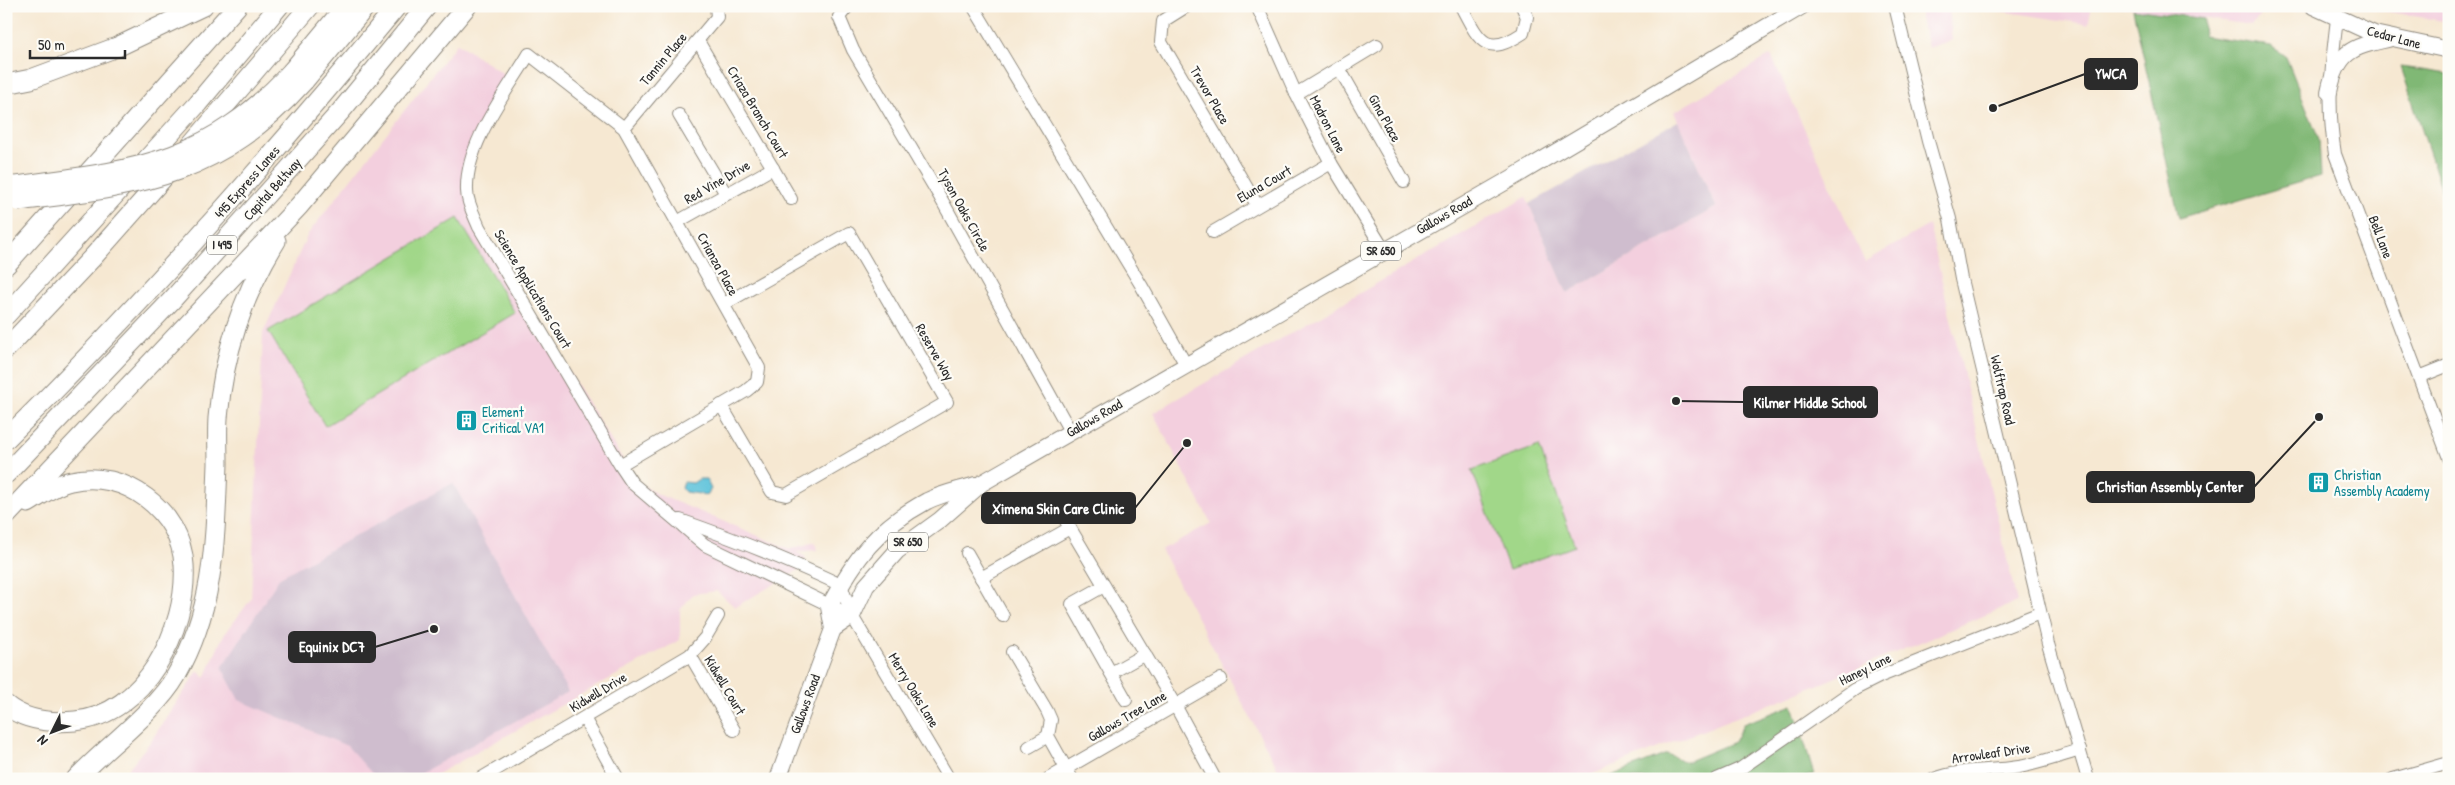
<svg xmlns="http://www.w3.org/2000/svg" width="2455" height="785" font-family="'Patrick Hand',sans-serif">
	<rect width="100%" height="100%" fill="#fdfcf7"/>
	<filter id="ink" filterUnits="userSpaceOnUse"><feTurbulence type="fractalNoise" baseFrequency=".02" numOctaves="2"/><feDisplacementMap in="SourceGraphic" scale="10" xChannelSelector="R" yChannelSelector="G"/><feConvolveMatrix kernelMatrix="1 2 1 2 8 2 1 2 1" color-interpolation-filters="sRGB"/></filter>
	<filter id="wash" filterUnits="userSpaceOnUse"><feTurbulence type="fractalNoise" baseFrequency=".0096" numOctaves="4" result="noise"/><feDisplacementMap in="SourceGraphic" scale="20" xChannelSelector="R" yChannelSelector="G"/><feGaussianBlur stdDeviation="1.12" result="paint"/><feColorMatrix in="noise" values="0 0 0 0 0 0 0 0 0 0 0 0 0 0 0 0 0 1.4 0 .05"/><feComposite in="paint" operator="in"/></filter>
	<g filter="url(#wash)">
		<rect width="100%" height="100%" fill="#f6e8d2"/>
		<g fill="#f3cfde">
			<path d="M1918 6H1949L1952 40 1928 48Z"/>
			<path d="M1966 6H2092L2088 24Z"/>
			<path d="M2116 6H2262L2260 17 2251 25Z"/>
			<path d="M2364 6H2449V22L2366 8Z"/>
			<path d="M457 43 513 80 473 159 469 194 475 220 636 481 657 494 790 549 815 542 817 550 796 552 806 557 802 568 735 607 717 591 693 594 680 610V640L428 779H120L150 742 198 671 205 678 222 638 251 599 263 333 308 234Z"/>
			<path d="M1771 55 1865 262 1929 225 2017 602 1798 693 1580 779H1283L1161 550 1211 523 1153 413 1526 197 1567 293 1716 207 1674 112Z"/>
		</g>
		<g fill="#cfbdce">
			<path d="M1678 121 1716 207 1567 293 1529 204Z"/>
			<path d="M453 483 568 692 410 779H377L347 746 239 700 222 668 280 577Z"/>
		</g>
		<g fill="#a1d789" stroke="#66815a">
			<path d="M458 218 515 313 325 426 268 331Z"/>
			<path d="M1539 446 1575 546 1509 570 1472 470Z"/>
		</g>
		<g fill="#80b875" stroke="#567250">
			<path d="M2133 9 2204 19 2203 36 2271 46 2286 57 2319 139 2321 176 2179 218Z"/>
			<path d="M2401 67 2449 74V211Z"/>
			<path d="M1793 705 1814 774 1800 779H1603L1667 754 1686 762 1734 742 1743 724Z"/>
		</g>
		<path fill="#5dc2da" stroke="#447682" d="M699 479H706L711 489 707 495 685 492 682 488 684 482 693 483Z"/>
	</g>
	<g filter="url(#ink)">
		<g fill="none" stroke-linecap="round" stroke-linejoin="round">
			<defs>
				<g id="minor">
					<path d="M848 6 839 17 853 50 940 197 1070 431"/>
					<path d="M973 6 1141 285 1186 365"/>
					<path d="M1187 6 1163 21 1161 42 1257 205"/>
					<path d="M1257 6 1296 94 1331 163 1384 250"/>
					<path d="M1461 6C1479 40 1485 58 1523 33L1527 17 1522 6"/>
					<path d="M1895 6 1928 141 1950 219 1961 279 2048 644 2088 779"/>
					<path d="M2337 19C2331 67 2327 106 2335 154L2449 458"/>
					<path d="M698 41 791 199"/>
					<path d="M1339 68 1404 182"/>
					<path d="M1296 94 1377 45"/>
					<path d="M679 115 726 194"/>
					<path d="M624 128 717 17 716 6"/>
					<path d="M677 222 773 168"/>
					<path d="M1213 232 1331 163"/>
					<path d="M2419 377 2449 365"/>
					<path d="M721 405 772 492 786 495 947 402 849 233 724 304"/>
					<path d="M620 465 746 391 757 382 759 368 624 128 529 54C506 93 465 144 467 191 467 203 475 217 479 227L620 465 632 483 705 545 852 616"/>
					<path d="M1060 511 1175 705 1215 779"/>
					<path d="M680 520C735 539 788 560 841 585L852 616 949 779"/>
					<path d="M967 553 1003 616"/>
					<path d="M981 578 1070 528"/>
					<path d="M1104 586 1072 604 1126 700"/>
					<path d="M1012 652 1047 711 1051 720 1048 736 1072 779"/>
					<path d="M690 655 734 730"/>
					<path d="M1111 673 1145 654"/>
					<path d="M584 718 618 779"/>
					<path d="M1029 747 1048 736"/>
					<path d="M480 779 690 655 705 638 718 616"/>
					<path d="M1048 779 1221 679"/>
					<path d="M1717 779 1740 769 1855 689 1881 676 2040 613"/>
					<path d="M1934 779C1963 768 1990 772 2019 767 2040 763 2060 756 2080 750"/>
					<path d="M2393 779 2449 763"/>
				</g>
				<g id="major">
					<path d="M2313 6 2374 34 2449 50"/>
					<path d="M2329 92C2337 52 2351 47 2388 39"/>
					<path d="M833 629 852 616 866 586 897 551 940 520 982 483 1512 178 1802 6"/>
					<path d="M778 779 833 629 829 607C855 558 877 528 927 501 941 494 960 490 975 485"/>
				</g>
				<g id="highway">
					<path d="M292 71 346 6"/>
					<path d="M304 81 366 6"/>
					<path d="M6 84 31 79 117 47 203 6"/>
					<path d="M189 148 310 6"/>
					<path d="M6 265 237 6"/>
					<path d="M6 315 198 103 279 6"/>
					<path d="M6 349 93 257 171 169"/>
					<path d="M6 439C145 302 273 156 397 6"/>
					<path d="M6 474 172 300 341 111 427 6"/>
					<path d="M6 516 299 206 467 6"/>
					<path d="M6 705C25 721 52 723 75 721 144 715 188 629 184 565 181 511 124 468 71 481 56 484 41 495 28 503"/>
					<path d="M76 779C105 748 156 711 176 676 215 608 215 540 218 464 218 449 217 433 218 418 223 356 243 294 276 241"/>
				</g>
			</defs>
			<use href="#minor" stroke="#908a7e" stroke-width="14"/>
			<use href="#major" stroke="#908a7e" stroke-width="18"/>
			<use href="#highway" stroke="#908a7e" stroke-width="21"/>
			<use href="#minor" stroke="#fff" stroke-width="12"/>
			<use href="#major" stroke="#fff" stroke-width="16"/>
			<use href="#highway" stroke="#fff" stroke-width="19"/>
			<defs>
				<g id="highway-bridge">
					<path d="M15 186C134 170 206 165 292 71"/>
					<path d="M18 201C140 185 216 179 304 81"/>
				</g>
			</defs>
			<use href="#highway-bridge" stroke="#908a7e" stroke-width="21" stroke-linecap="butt"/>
			<use href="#highway-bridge" stroke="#fff" stroke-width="19"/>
		</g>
	</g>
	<defs>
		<symbol id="building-square" viewBox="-11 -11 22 22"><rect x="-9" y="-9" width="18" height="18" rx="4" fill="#0f9aa8" stroke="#fdfcf7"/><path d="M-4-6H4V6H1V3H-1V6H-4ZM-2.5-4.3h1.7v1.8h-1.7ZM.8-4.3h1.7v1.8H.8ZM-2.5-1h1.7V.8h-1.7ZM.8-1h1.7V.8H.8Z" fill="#fff"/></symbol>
	</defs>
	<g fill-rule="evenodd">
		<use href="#building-square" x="454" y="408" width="25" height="25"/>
		<use href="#building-square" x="2306" y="470" width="25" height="25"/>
	</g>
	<g text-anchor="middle" stroke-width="4.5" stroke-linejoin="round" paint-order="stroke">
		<g fill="#fdfcf7" stroke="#6a6a68" stroke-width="1">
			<rect x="207" y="235.5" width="30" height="19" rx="4"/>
			<rect x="1361" y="241.5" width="40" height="19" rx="4"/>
			<rect x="888" y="532.5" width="40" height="19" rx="4"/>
		</g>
		<g font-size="12" font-weight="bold" fill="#2b2b2b">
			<text x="222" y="249">I 495</text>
			<text x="1381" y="255">SR 650</text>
			<text x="908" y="546">SR 650</text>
		</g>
		<g font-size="14" fill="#2b2b2b" stroke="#fdfcf7">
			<text transform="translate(2394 37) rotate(15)" y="5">Cedar Lane</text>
			<text transform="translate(663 59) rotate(-50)" y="5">Tannin Place</text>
			<text transform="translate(1210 95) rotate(60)" y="5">Trevor Place</text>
			<text transform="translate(758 112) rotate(59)" y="5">Criaza Branch Court</text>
			<text transform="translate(1385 118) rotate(61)" y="5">Gina Place</text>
			<text transform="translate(1328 124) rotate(63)" y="5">Madron Lane</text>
			<text transform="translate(247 182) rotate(-49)" y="5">495 Express Lanes</text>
			<text transform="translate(717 182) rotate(-30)" y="5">Red Vine Drive</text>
			<text transform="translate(1264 184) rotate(-30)" y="5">Eluna Court</text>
			<text transform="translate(272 189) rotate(-48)" y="5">Capital Beltway</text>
			<text transform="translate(964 210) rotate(61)" y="5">Tyson Oaks Circle</text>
			<text transform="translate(1444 215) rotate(-30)" y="5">Gallows Road</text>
			<text transform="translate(2381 237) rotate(69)" y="5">Bell Lane</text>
			<text transform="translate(718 264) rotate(61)" y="5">Crianza Place</text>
			<text transform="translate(533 289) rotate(59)" y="5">Science Applications Court</text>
			<text transform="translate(935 352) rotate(60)" y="5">Reserve Way</text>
			<text transform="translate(2003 390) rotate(77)" y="5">Wolftrap Road</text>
			<text transform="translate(1094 418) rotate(-30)" y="5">Gallows Road</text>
			<text transform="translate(1865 669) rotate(-26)" y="5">Haney Lane</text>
			<text transform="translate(725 685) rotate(59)" y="5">Kidwell Court</text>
			<text transform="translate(914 690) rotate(59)" y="5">Merry Oaks Lane</text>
			<text transform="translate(598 692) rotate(-31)" y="5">Kidwell Drive</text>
			<text transform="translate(805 704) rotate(-70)" y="5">Gallows Road</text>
			<text transform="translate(1127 716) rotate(-30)" y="5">Gallows Tree Lane</text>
			<text transform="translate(1991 753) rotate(-8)" y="5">Arrowleaf Drive</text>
		</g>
		<g font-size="14" fill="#0d838f" stroke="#fdfcf7" text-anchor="start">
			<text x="482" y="417">Element<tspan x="482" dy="16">Critical VA1</tspan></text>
			<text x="2334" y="480">Christian<tspan x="2334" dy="16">Assembly Academy</tspan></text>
		</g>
	</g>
	<path fill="none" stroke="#2b2b2b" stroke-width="2" d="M1993 108L2085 74M1676 401L1744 402M2319 417L2254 487M1187 443L1135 508M434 629L375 647"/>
	<g fill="#2b2b2b" stroke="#fdfcf7" stroke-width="2">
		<circle cx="1993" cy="108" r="5"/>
		<circle cx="1676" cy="401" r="5"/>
		<circle cx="2319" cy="417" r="5"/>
		<circle cx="1187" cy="443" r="5"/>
		<circle cx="434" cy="629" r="5"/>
	</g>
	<g fill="#2b2b2b" stroke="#2b2b2b" stroke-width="2">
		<rect x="2085" y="59" width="52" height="30" rx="5"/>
		<rect x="1744" y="387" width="133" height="30" rx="5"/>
		<rect x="2087" y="472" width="167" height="30" rx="5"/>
		<rect x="982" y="493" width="153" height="30" rx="5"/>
		<rect x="289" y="632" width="86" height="30" rx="5"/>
	</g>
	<g font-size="15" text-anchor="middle" font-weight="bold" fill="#fff">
		<text x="2111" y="79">YWCA</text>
		<text x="1810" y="408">Kilmer Middle School</text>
		<text x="2170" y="492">Christian Assembly Center</text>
		<text x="1058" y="514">Ximena Skin Care Clinic</text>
		<text x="332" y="652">Equinix DC7</text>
	</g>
	<rect width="2455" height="785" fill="none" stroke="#fdfcf7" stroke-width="25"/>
	<g transform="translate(52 732) rotate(228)" stroke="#fdfcf7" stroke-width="4" paint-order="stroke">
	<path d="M0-4L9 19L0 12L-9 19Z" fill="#2b2b2b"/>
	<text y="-8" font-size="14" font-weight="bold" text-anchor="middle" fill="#2b2b2b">N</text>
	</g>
	<path d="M30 50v8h95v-8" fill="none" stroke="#2b2b2b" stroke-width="2.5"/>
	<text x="38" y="50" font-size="15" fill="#2b2b2b" stroke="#fdfcf7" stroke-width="4" paint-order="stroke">50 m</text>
</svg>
